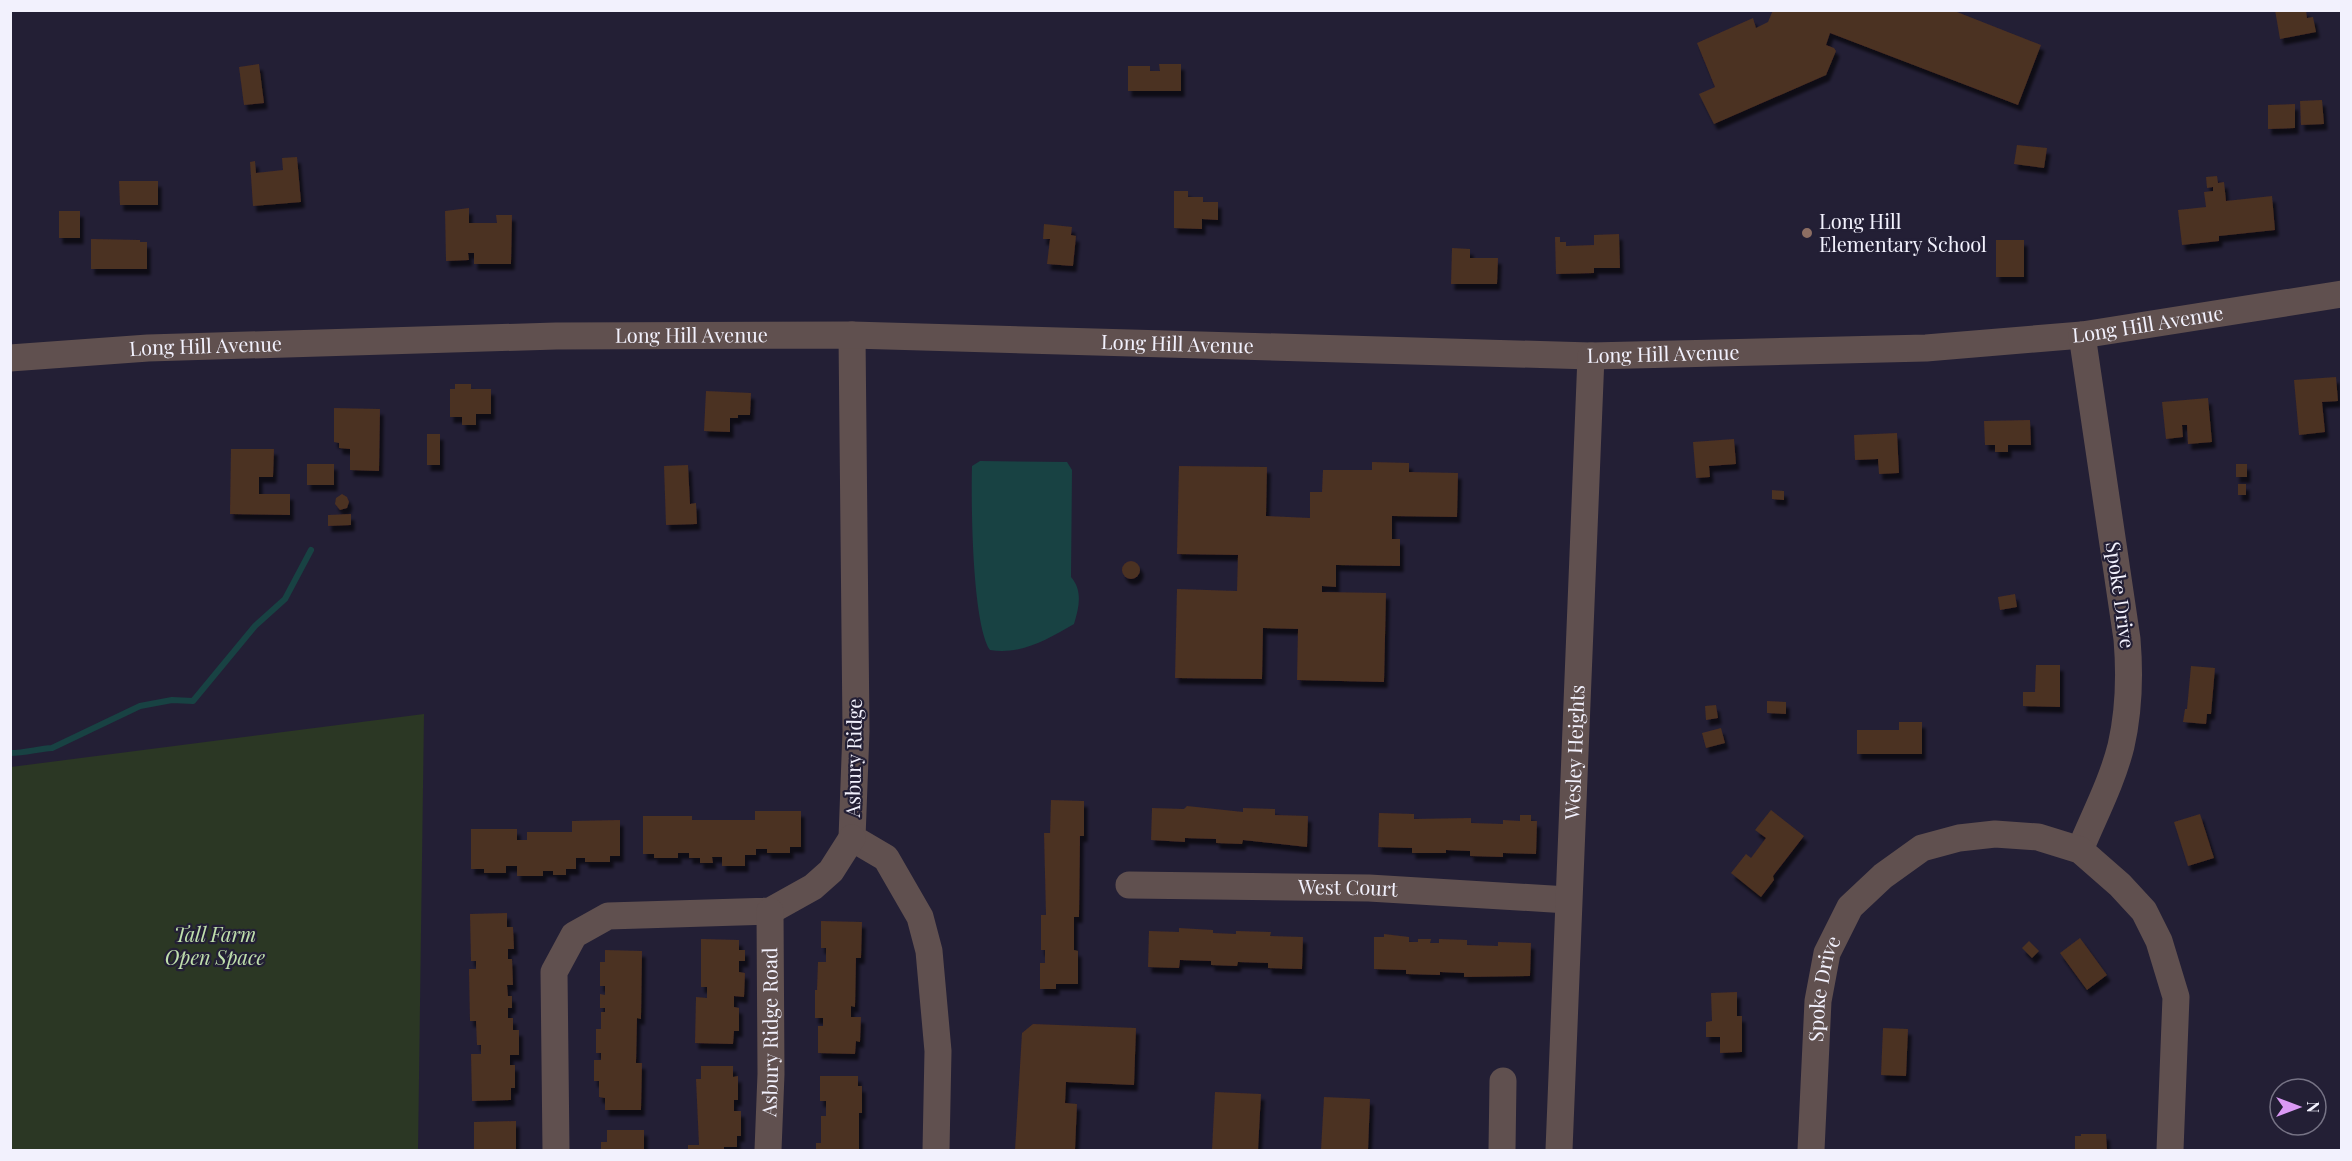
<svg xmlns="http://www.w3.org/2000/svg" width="2352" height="1161" font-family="'Playfair Display',serif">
	<defs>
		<filter id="shadow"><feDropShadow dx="3.5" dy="6" stdDeviation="1.5" flood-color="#0009"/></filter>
	</defs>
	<rect width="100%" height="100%" fill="#231f35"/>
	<path fill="#2b3724" d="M424 714 418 1150H11V767Z"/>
	<path fill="#184243" d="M980 461 1067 462 1072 470 1071 577C1083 591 1079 607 1074 624 1048 639 1022 655 990 650 972 623 971 502 972 466Z"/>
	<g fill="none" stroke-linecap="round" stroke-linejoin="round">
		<path stroke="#184243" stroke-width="6" d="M10 753C26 753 37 749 52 748L140 706 172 700 193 701 255 626 285 599 311 550"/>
	</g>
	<g fill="#4c3022" filter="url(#shadow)">
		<path d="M1773 10H1952L2041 45 2018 105 1830 33 1826 45 1834 48 1836 51 1826 75 1714 124 1699 94 1715 87 1697 43 1753 18 1756 28 1768 22Z"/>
		<path d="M2275 10H2306L2307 18 2313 17 2316 32 2280 39Z"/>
		<path d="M259 64 264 103 244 105 239 67Z"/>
		<path d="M1159 64H1181V91H1128V66H1150V71H1160Z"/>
		<path d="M2322 100 2324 124 2301 125 2300 101Z"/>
		<path d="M2295 104V128L2268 129V105Z"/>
		<path d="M2017 145 2047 148 2044 168 2014 164Z"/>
		<path d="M297 157 301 202 253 206 250 162 255 161 256 173 283 170 282 158Z"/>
		<path d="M2217 176 2218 183 2224 182 2226 201 2272 196 2275 230 2219 236V241L2182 245 2178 210 2206 207 2204 192 2213 191V187L2207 188 2206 177Z"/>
		<path d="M119 181H158V205H120Z"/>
		<path d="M1174 191H1188V197H1203V202H1218V220L1202 219V229L1174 228Z"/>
		<path d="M469 208V223H497L496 215H512L511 264H474V253H468L469 260 446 261 445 211Z"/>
		<rect x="59" y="211" width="21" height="27"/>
		<path d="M1044 224 1072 227 1071 235 1076 236 1073 266 1047 264 1050 239H1043Z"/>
		<path d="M1619 234 1620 268H1594V273L1556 274 1555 237H1560V242H1566V246L1594 245V235Z"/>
		<path d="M91 239 140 240V242H147V269H91Z"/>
		<rect x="1996" y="240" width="28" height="37"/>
		<path d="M1452 248 1470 249V258H1498L1497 284H1451Z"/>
		<path d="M2336 377 2338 401 2322 402 2325 432 2299 435 2294 380Z"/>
		<path d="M455 384H471V389H491V414H476V425H462V417H450V389H455Z"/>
		<path d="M706 391 751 393 750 415H738V418H730V432L704 431Z"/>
		<path d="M2208 398 2212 442 2188 444 2187 425H2182L2183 437 2166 439 2162 402Z"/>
		<path d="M334 408 380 409 379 471 350 470V449L339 448V443L334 442Z"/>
		<path d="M2030 420 2031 445H2008V452H1995V445H1985L1984 421Z"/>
		<path d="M1897 433 1899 473 1879 474 1878 459 1855 460 1854 435Z"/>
		<rect x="427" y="434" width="13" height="31"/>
		<path d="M1734 439 1736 464 1709 466 1710 477 1696 478 1693 442Z"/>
		<path d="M231 449H274L273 477H259V494H290V515L230 514Z"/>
		<path d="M1372 462 1409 463V472L1458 473 1457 517 1392 516V539H1400V566L1336 565V587L1322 586V592L1386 593 1384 682 1297 680 1298 629 1263 628 1262 679 1175 678 1177 589 1237 591 1238 555 1177 554 1179 466 1267 467 1266 516 1310 518V492H1322L1323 470H1372Z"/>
		<rect x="307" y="464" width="27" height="21"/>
		<rect x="2236" y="464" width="11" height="13"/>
		<path d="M688 465 690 504 696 503 697 524 666 525 664 466Z"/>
		<rect x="2238" y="484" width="8" height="11"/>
		<path d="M1772 490 1784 491V500L1772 499Z"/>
		<path d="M342 494 347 497 349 502 347 508 340 510 335 504 336 498Z"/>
		<path d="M351 514V525L328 526V515Z"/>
		<circle cx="1131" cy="570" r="9"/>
		<path d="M2015 594 2017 607 2000 610 1998 597Z"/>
		<path d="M2036 665H2060V707L2023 706V692H2035Z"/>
		<path d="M2191 666 2215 668 2211 714H2207L2206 724 2183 722 2185 709H2187Z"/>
		<path d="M1767 701 1786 702V714L1767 713Z"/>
		<path d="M1716 705 1718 718 1706 720 1705 706Z"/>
		<path d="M1899 722H1922V754H1857V730H1899Z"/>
		<path d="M1721 728 1725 743 1706 748 1702 733Z"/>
		<path d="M1051 800 1084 801V836H1080L1079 917H1074V950L1078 951V984H1056V989H1040V963H1045V950H1041V915H1046L1044 833H1050Z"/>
		<path d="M1187 806 1243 812V808L1275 809V815L1308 816 1307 847 1243 840 1242 844 1216 843V839L1185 838V842L1151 840 1152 808 1184 809Z"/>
		<path d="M1771 810 1804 836 1773 876 1774 880 1761 897 1731 873 1746 854 1751 858 1766 838 1755 830Z"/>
		<path d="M755 811H801V847H790V853H767V849H756V855H745V866H722V857H712L713 863H700V858H689V853H678V858H654V854H643V816H692V820H755Z"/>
		<path d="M1379 813 1414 814V819L1471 818V823L1503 824V820L1520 821V815H1531V821H1537L1536 854 1503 853V857L1470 856V851L1446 850V853H1412V848L1378 847Z"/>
		<path d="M2200 814 2214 858 2188 866 2174 822Z"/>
		<path d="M620 820V856H610V862H585V858H576V869H566V875H553V871H543V876H517V866H506V873H484V869H471V829H517V840H527V832H572V821Z"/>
		<path d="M507 913V927H513L514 949H508V959H512L513 985H507L508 996H512V1008H508V1018H513V1030H519V1055H510V1065H515V1088H511V1100L472 1101 471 1054H481V1045H477L476 1021H470L469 969H476V961H471L470 914Z"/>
		<path d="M821 921 862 922 861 958H856L855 1007 851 1006V1017H861L860 1042 856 1041 855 1054 818 1053V1026H823V1018H815V990H817L818 962H826V948H821Z"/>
		<path d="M1179 928 1213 930V933L1236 934V931L1271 932 1270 936 1303 937 1302 969 1268 968V963L1238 962 1237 966 1211 965V961L1180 960 1179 968 1148 967 1149 931 1179 932Z"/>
		<path d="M1384 934 1409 937V942H1418V939H1431L1430 943H1439V939L1467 940V945L1498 946V942L1531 943 1530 976 1464 977V973L1440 972V975L1406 974V970L1374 969V937H1384Z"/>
		<path d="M2080 938 2107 975 2087 990 2060 953Z"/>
		<path d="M701 939 739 940V950H745V961H739V972L745 973 744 997 734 996V1007L739 1008V1031H734L733 1044 695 1043 696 997 707 998V987H701Z"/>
		<path d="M2029 941 2039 951 2032 958 2022 948Z"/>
		<path d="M605 950 642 951 641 1019 637 1018 636 1063H642L641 1110H605V1098L599 1097V1081H594V1060H601V1053H596V1029H601V1012H605V1008H600V994L605 995V986H600V962H605Z"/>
		<path d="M1737 992V1016H1742V1052L1720 1053V1037H1706V1022L1712 1021 1711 993Z"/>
		<path d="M1033 1024 1136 1028 1134 1085 1066 1082 1065 1103 1077 1104 1075 1150H1015L1022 1033Z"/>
		<path d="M1883 1028 1908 1029 1906 1076 1881 1075Z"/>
		<path d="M701 1066H733V1077L738 1076V1100H734V1111H741V1136H737V1147H724V1150H688V1145H699L696 1079H701Z"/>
		<path d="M820 1076H858V1086H862V1113H859V1150H816V1143H821V1116H826V1101H820Z"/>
		<path d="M1215 1092 1261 1094 1258 1150H1212Z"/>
		<path d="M1324 1097 1370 1099 1368 1150H1321Z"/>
		<path d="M516 1121V1150H474V1122Z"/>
		<path d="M607 1130H644V1150H601V1142H607Z"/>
		<path d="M2081 1134H2106L2107 1150H2075V1136H2081Z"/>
	</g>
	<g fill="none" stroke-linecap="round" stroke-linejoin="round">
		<g stroke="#60504f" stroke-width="27">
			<path d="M852 335 856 731 852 838 886 858 920 917 929 951 938 1051 936 1150"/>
			<path id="s1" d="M10 358 148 348 556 336 852 335 1591 356 1926 348 2082 335 2342 294"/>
			<path d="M2080 850C2094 816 2112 782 2121 746 2129 711 2130 675 2127 639L2082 335"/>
			<path id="s2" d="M1129 885 1369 888 1568 900"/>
			<path d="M556 1150 554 972 574 935 608 916 770 911 813 887 831 871 852 838"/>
			<path id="s3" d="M768 1150 771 1074 770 911"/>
			<path d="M1502 1150 1503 1081"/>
			<path id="s4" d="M1559 1150 1591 356"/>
			<path id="s5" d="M1811 1150 1818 1001 1827 953 1850 907 1883 876 1922 848 1959 838 1995 834 2038 837 2080 850 2120 885 2144 911 2159 941 2176 997 2170 1150"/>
		</g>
	</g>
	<circle fill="#8d6e63" stroke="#231f35" stroke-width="2" cx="1807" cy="233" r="6"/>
	<g text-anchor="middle" stroke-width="4.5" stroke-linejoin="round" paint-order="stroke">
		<g font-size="20" fill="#f2f1fd" stroke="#231f35" text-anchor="start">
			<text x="1819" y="229">Long Hill<tspan x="1819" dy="23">Elementary School</tspan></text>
		</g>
		<g font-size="20" fill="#f2f1fd" stroke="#231f35">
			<text dy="7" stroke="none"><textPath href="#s1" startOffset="2140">Long Hill Avenue</textPath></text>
			<text dy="7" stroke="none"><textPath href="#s1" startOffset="682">Long Hill Avenue</textPath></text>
			<text dy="7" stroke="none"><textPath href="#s1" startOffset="1168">Long Hill Avenue</textPath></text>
			<text dy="7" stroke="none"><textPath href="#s1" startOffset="196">Long Hill Avenue</textPath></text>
			<text dy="7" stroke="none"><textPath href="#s1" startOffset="1654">Long Hill Avenue</textPath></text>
			<text transform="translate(2120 595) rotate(82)" y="7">Spoke Drive</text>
			<text dy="7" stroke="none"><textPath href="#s4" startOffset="398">Wesley Heights</textPath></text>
			<text transform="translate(854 758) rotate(-89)" y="7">Asbury Ridge</text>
			<text dy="7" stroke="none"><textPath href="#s2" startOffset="219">West Court</textPath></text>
			<text dy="7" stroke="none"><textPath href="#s5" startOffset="162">Spoke Drive</textPath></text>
			<text dy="7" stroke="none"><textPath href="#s3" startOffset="118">Asbury Ridge Road</textPath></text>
		</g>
		<g font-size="20" font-style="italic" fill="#c0e0ad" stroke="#231f35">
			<text x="215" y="942">Tall Farm<tspan x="215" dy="23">Open Space</tspan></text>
		</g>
	</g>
	<rect width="2352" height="1161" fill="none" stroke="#f2f1fd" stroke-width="24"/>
	<g transform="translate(2298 1107) rotate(90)"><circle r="28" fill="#231f35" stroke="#767385" stroke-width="1.5"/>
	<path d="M0-4.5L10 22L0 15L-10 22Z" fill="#db99f5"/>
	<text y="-9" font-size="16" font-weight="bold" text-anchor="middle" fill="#f2f1fd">N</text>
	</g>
</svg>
